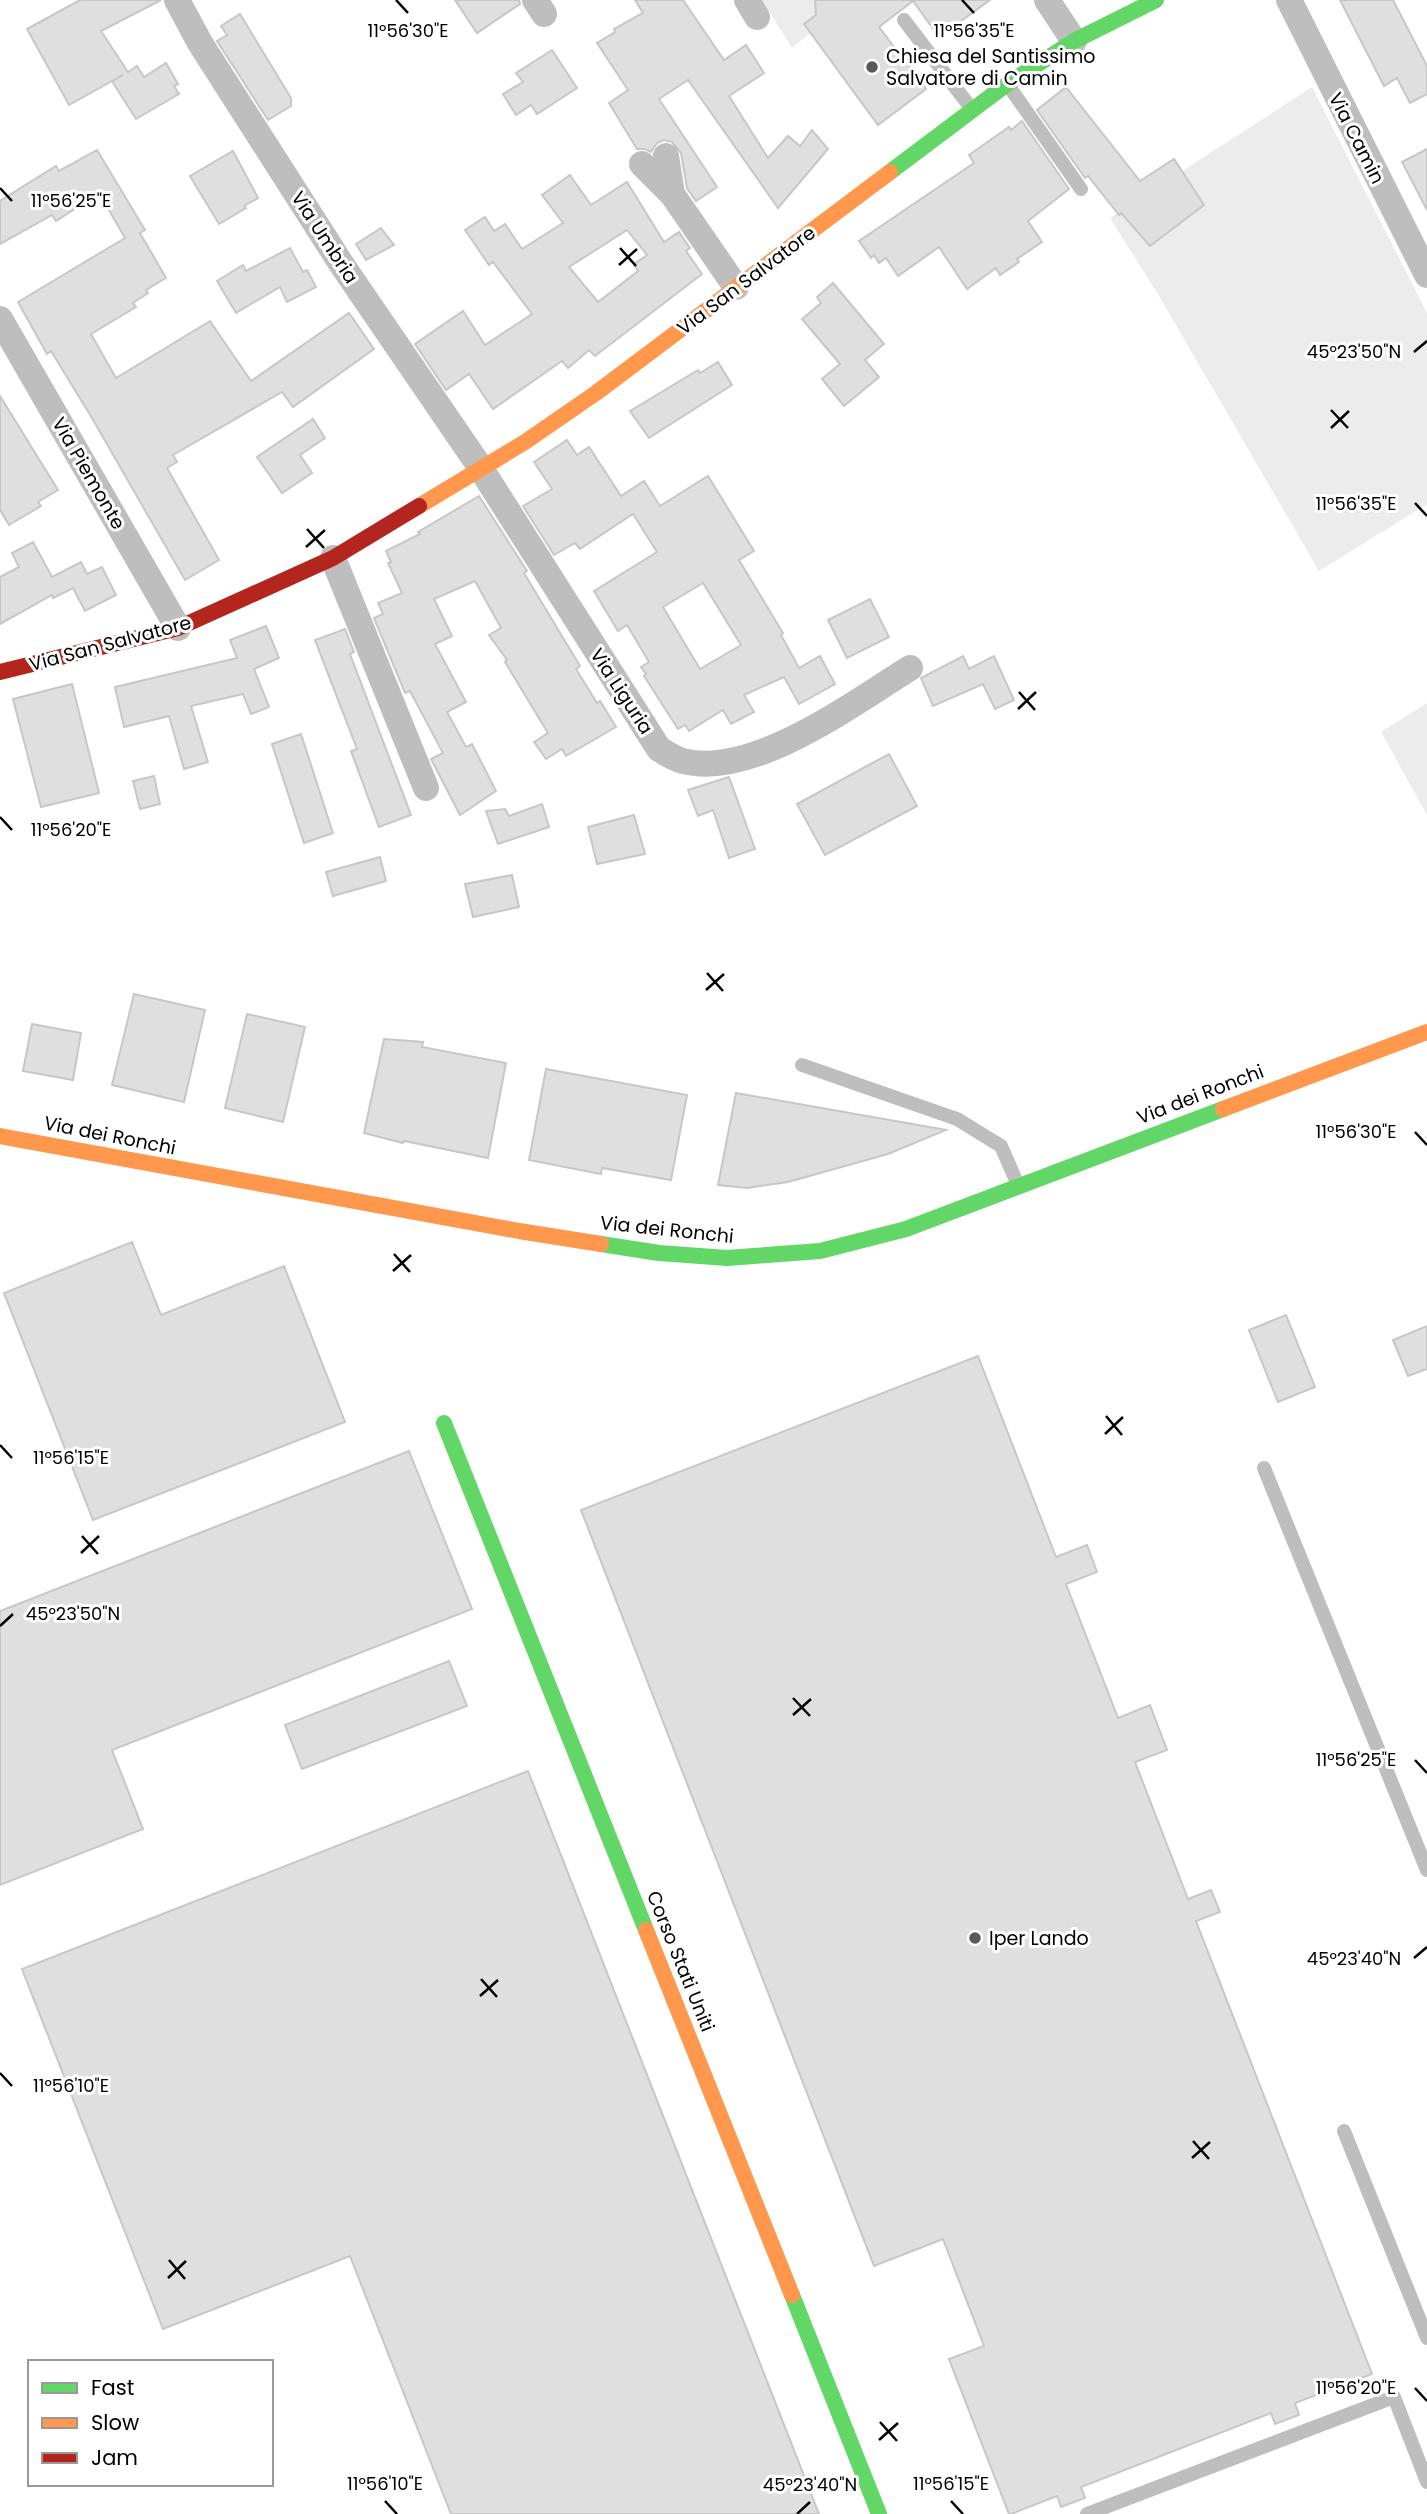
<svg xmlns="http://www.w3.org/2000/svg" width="1427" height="2514" font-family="Poppins,sans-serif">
	<rect width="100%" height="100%" fill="#fff"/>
	<g fill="#ececec">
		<path d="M762 0H841L844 5 792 48Z"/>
		<path d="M1312 87 1427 313V504L1319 571 1159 296 1110 218Z"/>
		<path d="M1427 703V815L1381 732Z"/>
	</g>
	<g fill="#dfdfdf" stroke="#c7c7c7" stroke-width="2" fill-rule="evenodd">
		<path d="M80 0H161L101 31 128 72 137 66 144 77 166 63 178 84 174 86 179 94 136 119 112 81 123 75 69 105 27 29Z"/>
		<path d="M455 0H519L520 4 477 33Z"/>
		<path d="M635 0H683L724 60 746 45 764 73 729 96 768 158 788 136 800 146 812 130 828 149 778 208 688 80 659 99 717 187 696 201 687 188 681 153 672 142 664 140 657 143 651 152 645 149H637L609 103 628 90 597 43 615 32 614 29 643 13Z"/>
		<path d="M815 0H990L939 37 913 1 879 27 926 89 878 125 804 24 816 15Z"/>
		<path d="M1340 0H1393L1427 66V94L1410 103 1397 78 1384 86Z"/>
		<path d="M240 14 291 98V106L268 120 217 41 227 35 221 26Z"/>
		<path d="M552 50 577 88 537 114 531 105 516 115 503 94 523 82 516 73Z"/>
		<path d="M1066 87 1140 181 1174 159 1204 205 1150 246 1121 213 1119 215 1088 176 1085 178 1037 110Z"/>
		<path d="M1022 121 1069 189 1028 221 1042 242 1017 259 1019 262 1000 275 996 268 967 289 939 247 898 276 886 258 879 263 874 255 871 258 859 241 974 163 969 155 1009 127 1011 130Z"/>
		<path d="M1427 149V210L1402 162Z"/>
		<path d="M97 150 145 230 140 233 166 278 146 290 148 293 133 303 136 307 91 334 116 378 210 321 251 381 349 313 374 349 293 407 282 392 173 455 177 462 167 468 219 560 185 580 92 418 51 351 47 354 18 302 125 238 99 193 56 221 52 215 0 244V201L56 166 59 171Z"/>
		<path d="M233 151 258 198 244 206 246 208 219 224 190 176Z"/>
		<path d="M570 175 591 205 627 182 664 242 679 232 690 248 686 251 702 274 595 356 589 350 568 368 562 361 493 409 469 374 446 390 415 344 463 311 485 345 532 314 493 262 489 265 465 230 485 217 494 231 505 224 522 249 563 223 542 195ZM627 230 647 255 634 264 638 271 598 302 569 267Z"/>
		<path d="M381 228 394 245 366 260 356 244Z"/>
		<path d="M290 248 303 272 307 270 316 287 287 302 280 287 236 313 217 281 243 265 246 271Z"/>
		<path d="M833 283 884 344 865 360 879 377 844 406 822 379 840 364 802 319 821 303 817 297Z"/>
		<path d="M718 362 732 385 649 438 630 411 698 370 700 373Z"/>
		<path d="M0 396 58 490 38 502 41 506 9 525 0 510Z"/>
		<path d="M313 419 325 438 300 455 312 473 282 493 257 457Z"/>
		<path d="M567 440 577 455 589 447 621 496 644 481 660 506 708 476 754 551 739 560 783 633 781 635 799 668 820 656 835 684 799 704 784 677 744 695 754 712 731 724 723 710 689 731 685 725 678 729 644 676 646 674 641 667 649 662 627 625 618 631 594 591 657 552 633 514 580 549 575 543 554 555 523 506 552 489 534 462ZM703 583 741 645 700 669 663 607Z"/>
		<path d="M479 496 527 571 524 573 580 666 576 669 597 703 600 701 616 727 566 756 562 749 546 759 534 742 548 733 505 662 507 660 489 635 501 628 475 581 434 599 452 636 435 644 466 702 447 712 466 747 472 744 496 791 460 815 431 759 443 753 410 691 405 693 374 618 383 614 378 603 402 593 388 563 391 562 386 551 420 534 418 532Z"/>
		<path d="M33 542 52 577 81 562 87 574 102 567 116 595 85 611 73 588 53 598 52 595 0 624V577L19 567 12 553Z"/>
		<path d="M870 599 889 637 847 658 828 620Z"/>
		<path d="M266 626 279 658 254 669 269 707 251 714 243 694 191 706 208 762 184 769 169 716 124 727 115 687 237 658 230 640Z"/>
		<path d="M345 629 354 652 350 654 411 815 379 827 351 751 357 749 315 640Z"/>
		<path d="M963 656 969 669 994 656 1014 700 995 709 983 684 933 706 921 678Z"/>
		<path d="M72 684 99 793 41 807 13 699Z"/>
		<path d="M301 734 333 833 304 843 272 744Z"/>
		<path d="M889 754 917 806 825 855 797 804Z"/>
		<path d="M154 776 160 804 140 809 133 781Z"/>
		<path d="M729 777 755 849 729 858 713 810 698 816 688 790Z"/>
		<path d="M542 804 549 827 498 844 486 811 505 809 509 816Z"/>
		<path d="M634 815 645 854 597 864 588 827Z"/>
		<path d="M380 857 386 881 333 896 326 872Z"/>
		<path d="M512 875 519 907 473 917 465 884Z"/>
		<path d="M134 994 205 1010 184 1102 112 1085Z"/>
		<path d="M247 1014 305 1027 283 1122 225 1108Z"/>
		<path d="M32 1024 81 1033 73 1080 23 1071Z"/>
		<path d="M384 1039 423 1042 422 1047 506 1063 488 1158 404 1141 403 1143 364 1133Z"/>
		<path d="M546 1069 687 1095 671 1180 602 1168 601 1174 529 1160Z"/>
		<path d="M736 1093 946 1130 888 1154 788 1182 747 1188 718 1185Z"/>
		<path d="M132 1242 161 1315 284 1266 345 1422 93 1520 4 1293Z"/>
		<path d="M1286 1315 1315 1387 1278 1402 1249 1330Z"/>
		<path d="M1427 1326V1369L1408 1376 1393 1340Z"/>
		<path d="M978 1356 1056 1557 1087 1545 1097 1572 1066 1584 1118 1718 1150 1705 1167 1750 1135 1762 1188 1899 1211 1890 1220 1912 1196 1921 1372 2374 1295 2403 1299 2415 1275 2424 1271 2413 1081 2487 1085 2498 1061 2507 1057 2496 1011 2514H1009L949 2359 984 2346 943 2239 874 2266 581 1510Z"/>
		<path d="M409 1451 472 1609 112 1750 143 1829 0 1885V1611Z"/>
		<path d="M449 1661 467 1706 302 1769 285 1725Z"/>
		<path d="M528 1771 819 2514H451L350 2256 163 2329 22 1969Z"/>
	</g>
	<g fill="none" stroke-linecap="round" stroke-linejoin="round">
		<g stroke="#bebebe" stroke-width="14">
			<path d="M904 20 971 108"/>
			<path d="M1008 85 1081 189"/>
			<path d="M802 1065 957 1119 1001 1146 1018 1185"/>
			<path d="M1264 1468 1427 1870"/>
			<path d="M1344 2131 1427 2338"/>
			<path d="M1087 2514 1394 2397 1427 2482"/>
		</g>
		<g stroke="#bebebe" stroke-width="26">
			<path d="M177 0 200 43 342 265 476 461 659 749C666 753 675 759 683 761 752 779 854 703 910 668"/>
			<path d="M535 0 544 14"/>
			<path d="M747 0 757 17"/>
			<path d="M1047 0 1074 41"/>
			<path d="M1289 0 1427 275"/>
			<path d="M666 156 672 194"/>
			<path d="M642 164 672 194 736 287"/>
			<path d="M0 319 178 628"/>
			<path d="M333 558 426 788"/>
		</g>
		<g stroke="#63d668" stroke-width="16">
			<path d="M890 172 1007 84 1074 41 1156 0"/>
			<path d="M601 1244 659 1253 727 1258 820 1251 906 1229 1223 1109"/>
			<path d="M444 1423 646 1930"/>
			<path d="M792 2295 879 2514"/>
		</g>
		<g stroke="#ff974d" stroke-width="16">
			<path d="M419 506 525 442 596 393 890 172"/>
			<path d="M1223 1109 1427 1032"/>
			<path d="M0 1136 519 1231 601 1244"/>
			<path d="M646 1930 792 2295"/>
		</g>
		<path stroke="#b3261e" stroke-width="16" d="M0 672 178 628 333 558 419 506"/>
	</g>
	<path fill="none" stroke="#000" stroke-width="2.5" d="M396 0 408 13M962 0 974 13M0 188 12 201M620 248 636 266M619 265 637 249M1414 352 1427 341M1331 410 1348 428M1331 428 1349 411M1415 503 1427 516M307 529 324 548M306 547 325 530M1019 692 1035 710M1018 709 1036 692M0 817 12 830M707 973 723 991M706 990 724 974M1415 1132 1427 1145M394 1254 410 1272M393 1271 411 1255M1106 1416 1122 1435M1105 1434 1123 1417M0 1445 12 1458M82 1536 98 1554M81 1553 99 1536M0 1626 13 1614M793 1698 810 1716M793 1715 811 1699M1415 1760 1427 1773M1414 1958 1427 1947M481 1979 497 1997M480 1996 498 1980M0 2073 12 2086M1193 2141 1209 2159M1192 2158 1210 2142M169 2260 185 2279M168 2278 186 2261M1415 2388 1427 2401M880 2422 897 2441M879 2440 898 2423M385 2501 397 2514M951 2501 963 2514M797 2514 810 2502"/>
	<g fill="#595959" stroke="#fff" stroke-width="2.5">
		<circle cx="872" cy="67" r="7"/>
		<circle cx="975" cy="1938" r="7"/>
	</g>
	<g text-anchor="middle" stroke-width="6" stroke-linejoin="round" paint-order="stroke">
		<g font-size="19" fill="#000" stroke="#fff" text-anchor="start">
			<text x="886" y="63">Chiesa del Santissimo<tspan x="886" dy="22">Salvatore di Camin</tspan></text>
			<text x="989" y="1945">Iper Lando</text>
		</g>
		<g font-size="19" fill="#000" stroke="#fff">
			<text transform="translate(1357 138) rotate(63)" y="7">Via Camin</text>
			<text transform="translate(325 237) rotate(57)" y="7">Via Umbria</text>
			<text transform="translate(746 280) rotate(-37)" y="7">Via San Salvatore</text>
			<text transform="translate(89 473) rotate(60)" y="7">Via Piemonte</text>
			<text transform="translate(110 643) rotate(-15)" y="7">Via San Salvatore</text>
			<text transform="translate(622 691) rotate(57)" y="7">Via Liguria</text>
			<text transform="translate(1200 1094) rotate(-21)" y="7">Via dei Ronchi</text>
			<text transform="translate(110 1135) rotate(11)" y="7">Via dei Ronchi</text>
			<text transform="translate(667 1229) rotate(6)" y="7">Via dei Ronchi</text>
			<text transform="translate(681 1961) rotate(68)" y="7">Corso Stati Uniti</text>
		</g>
	</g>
	<g font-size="18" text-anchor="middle" fill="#000" stroke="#fff" stroke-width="6" stroke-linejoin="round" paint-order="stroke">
		<text x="974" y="37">11°56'35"E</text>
		<text x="408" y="37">11°56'30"E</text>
		<text x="71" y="207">11°56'25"E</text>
		<text x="1354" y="358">45°23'50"N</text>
		<text x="1356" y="510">11°56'35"E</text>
		<text x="71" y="836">11°56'20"E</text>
		<text x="1356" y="1138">11°56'30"E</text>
		<text x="71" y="1464">11°56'15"E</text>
		<text x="73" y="1620">45°23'50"N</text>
		<text x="1356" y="1766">11°56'25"E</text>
		<text x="1354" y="1965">45°23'40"N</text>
		<text x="71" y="2092">11°56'10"E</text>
		<text x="1356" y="2394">11°56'20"E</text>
		<text x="385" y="2490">11°56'10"E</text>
		<text x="951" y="2490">11°56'15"E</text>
		<text x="810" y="2491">45°23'40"N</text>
	</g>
	<rect x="28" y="2360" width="245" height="126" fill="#ffffff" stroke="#999999" stroke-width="2"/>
	<rect x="42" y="2383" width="35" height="10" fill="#63d668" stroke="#999999" stroke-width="2"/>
	<text x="91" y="2395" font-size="21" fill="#000000">Fast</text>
	<rect x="42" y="2418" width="35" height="10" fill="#ff974d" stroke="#999999" stroke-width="2"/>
	<text x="91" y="2430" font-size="21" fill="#000000">Slow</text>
	<rect x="42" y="2453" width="35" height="10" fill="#b3261e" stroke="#999999" stroke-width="2"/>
	<text x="91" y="2465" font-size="21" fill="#000000">Jam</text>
</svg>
